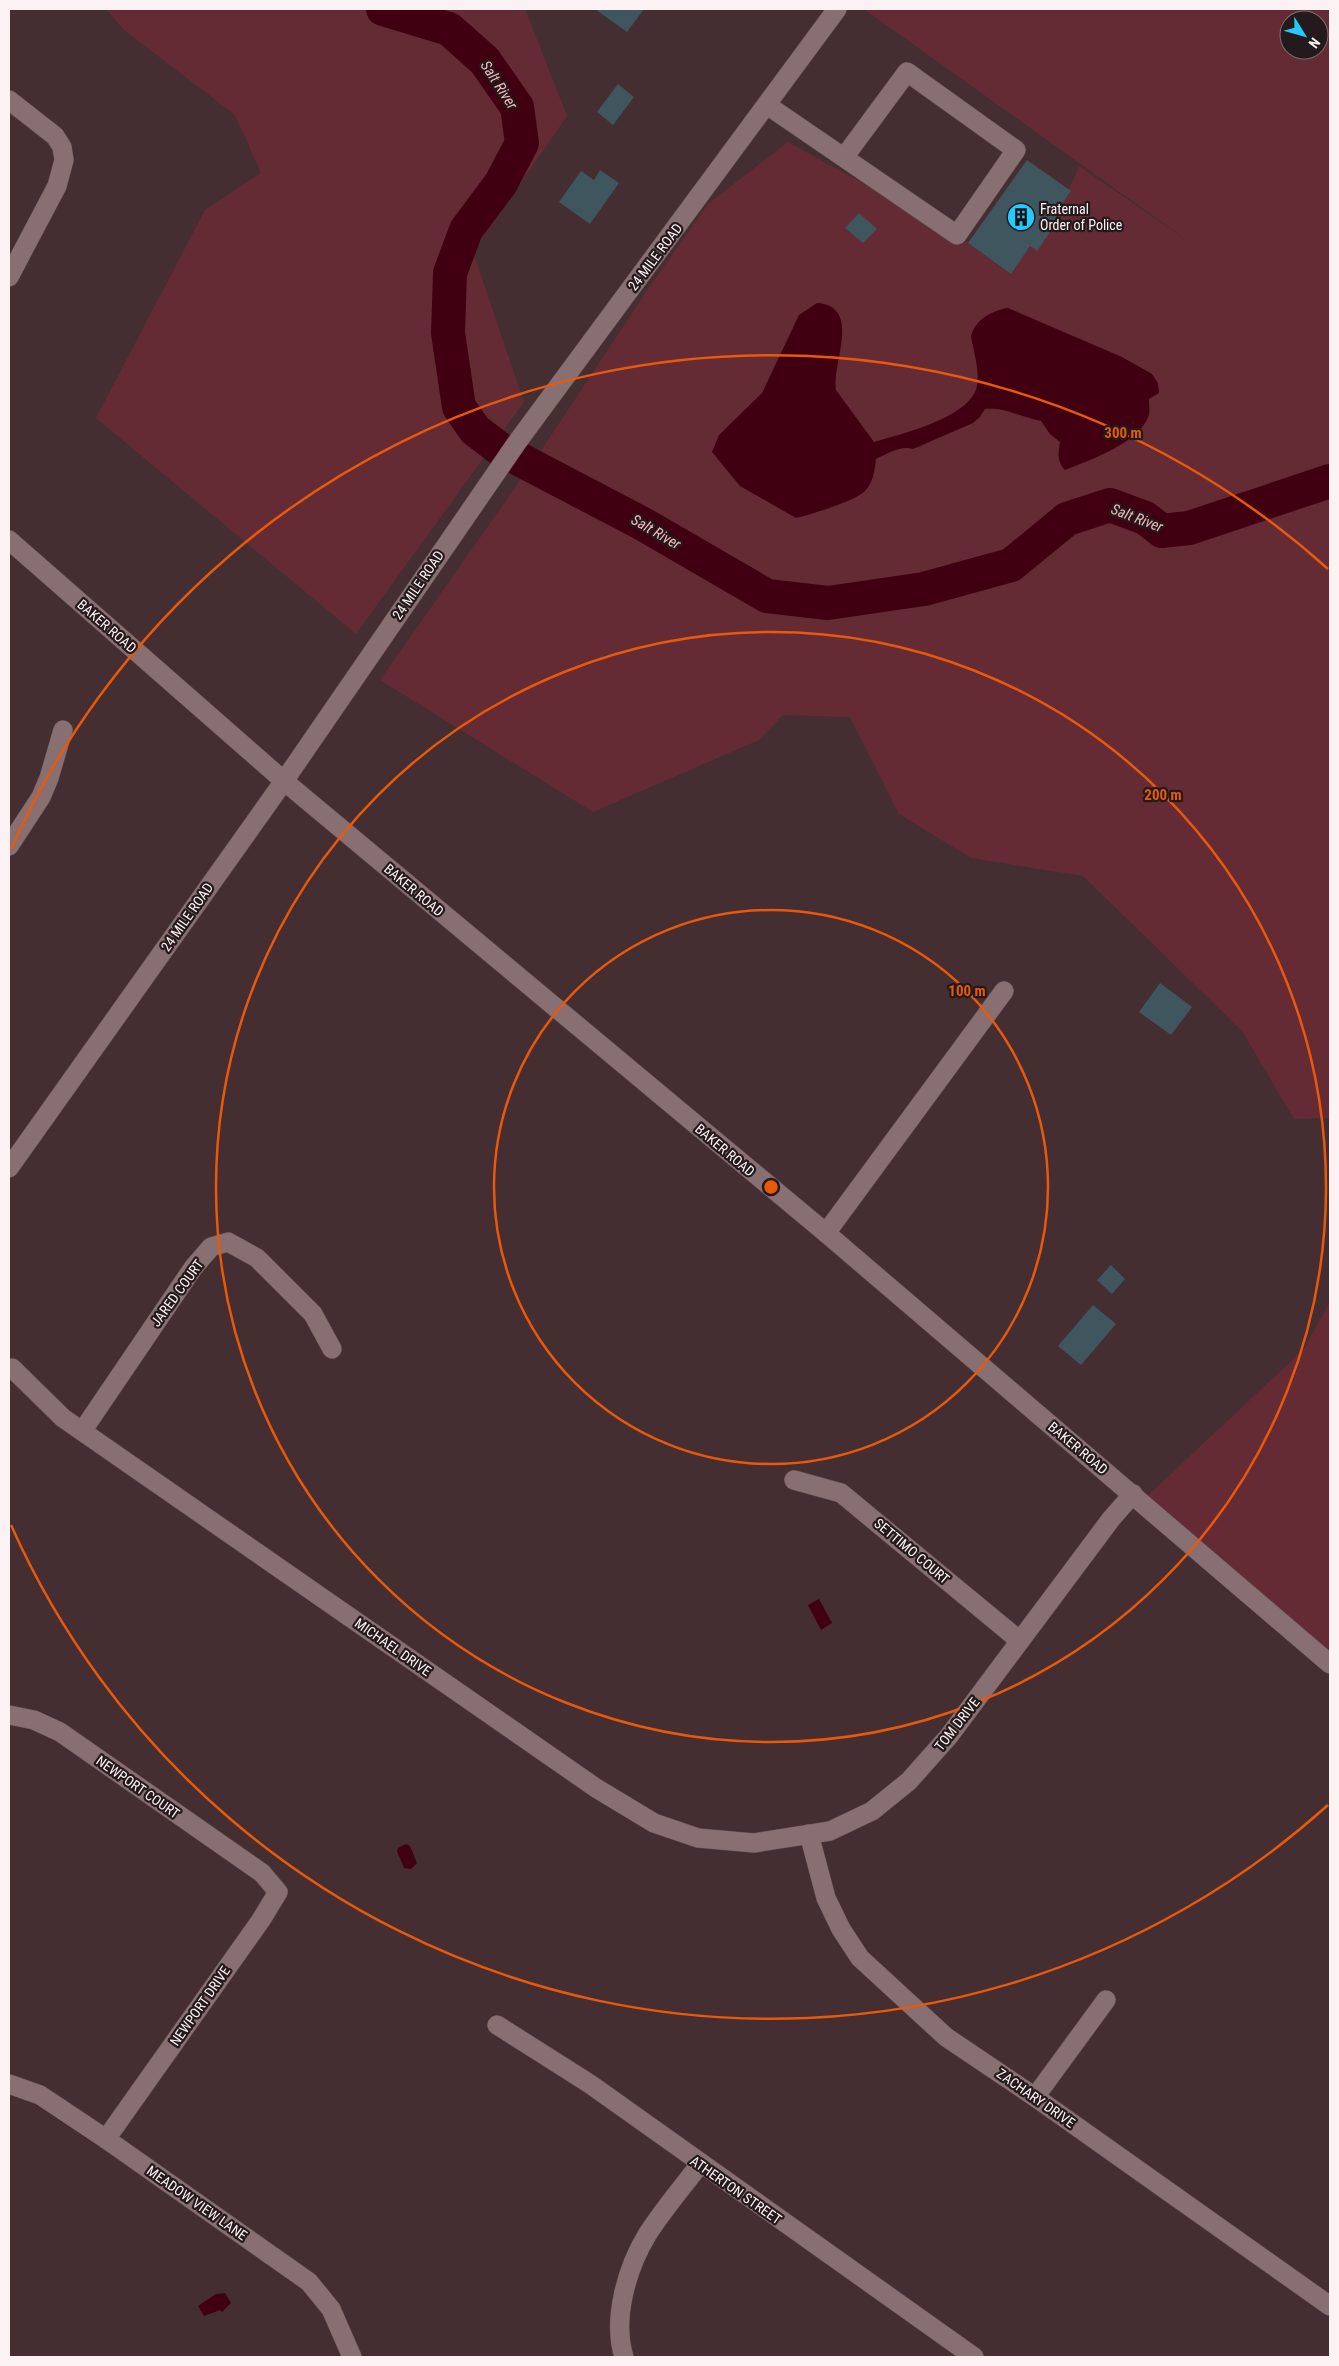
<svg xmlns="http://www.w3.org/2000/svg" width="1339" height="2366" font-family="'Roboto Condensed',sans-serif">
	<rect width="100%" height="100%" fill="#442e31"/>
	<g fill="#652b34" fill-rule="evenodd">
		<path d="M106 9H525L567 116 473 252 524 402 356 634 96 418 205 210 261 173 235 115 124 30Z"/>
		<path d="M864 9H1330V1118L1294 1119 1242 1031 1083 876 971 858 899 814 850 717 783 715 759 740 593 812 380 680 540 452 650 286 708 204 788 142 957 235 1011 274 1030 246 1053 227 1079 166 1198 248ZM1289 20H1319V50H1289Z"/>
		<path d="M1330 1302V1666L1141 1502 1303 1350Z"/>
	</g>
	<g fill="#400012">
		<path d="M817 303C863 306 831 365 836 390L874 442C901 434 973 417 977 385 980 370 973 350 971 336 976 319 991 311 1008 308L1122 357 1152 374 1158 383 1159 393 1149 399C1149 404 1150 410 1149 415 1140 443 1090 460 1065 470 1057 462 1058 453 1060 442L1050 434 1041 421C1019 417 1006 407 985 409L980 417 973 423 913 449C900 445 887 454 876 459 875 470 873 483 865 491 855 501 810 515 796 518L740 486 712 452 719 435 762 393 799 315Z"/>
		<path d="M819 1599 832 1623 821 1630 808 1605Z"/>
		<path d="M406 1844 410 1846 417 1863 411 1869 404 1868 397 1851 398 1848Z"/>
		<path d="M225 2293 231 2303 222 2312 220 2310 204 2316 198 2306 216 2294Z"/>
	</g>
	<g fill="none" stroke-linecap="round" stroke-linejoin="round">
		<path stroke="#400012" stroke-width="34" d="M383 9 449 29 485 61 517 107 522 143 501 183 466 230 450 273 448 333 459 407 475 430 500 449 643 524 767 596 828 603 924 589 1011 565 1067 519 1110 505 1145 518 1162 531 1189 528 1330 481"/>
	</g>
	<g fill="#3f565f">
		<path d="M595 9H644L627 32Z"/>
		<path d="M618 84 634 97 613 125 597 112Z"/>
		<path d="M1027 160 1071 191 1054 215 1059 219 1037 251 1030 246 1011 274 968 243Z"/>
		<path d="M600 170 619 183 590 224 559 202 581 171 594 180Z"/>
		<path d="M859 213 877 229 863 243 845 228Z"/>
		<path d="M1160 983 1192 1007 1171 1035 1139 1012Z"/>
		<path d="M1111 1265 1125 1279 1112 1294 1097 1280Z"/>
		<path d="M1093 1305 1116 1324 1081 1365 1058 1346Z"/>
	</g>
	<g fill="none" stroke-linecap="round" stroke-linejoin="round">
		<defs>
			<g id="minor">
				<path d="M9 100 55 136 62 147 64 160 57 186 9 277"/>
				<path d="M767 105 957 235 1016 150 907 72 845 156"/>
				<path d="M9 540 284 781 826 1233 1330 1664"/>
				<path d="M9 846 41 797 49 778 63 730"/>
				<path d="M9 1168 284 781 518 441 837 9"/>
				<path d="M826 1233 1004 991"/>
				<path d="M12 1368 63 1418 596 1788 654 1823 698 1838 754 1843 830 1831 872 1811 909 1781 949 1736 1111 1519 1133 1494"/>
				<path d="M83 1430 193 1268 211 1247 228 1242 257 1258 313 1314 332 1349"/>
				<path d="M794 1480 841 1493 1020 1641"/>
				<path d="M9 1715 34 1720 60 1732 262 1873 278 1892 261 1920 106 2139"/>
				<path d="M809 1834 826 1898 841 1929 860 1958 946 2037 1035 2097 1330 2306"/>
				<path d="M497 2025 590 2084 974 2357"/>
				<path d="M9 2084 40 2095 106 2139 309 2282 331 2309 352 2357"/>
				<path d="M1035 2097 1106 2000"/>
				<path d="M624 2357C612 2319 627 2268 647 2235 662 2211 682 2188 700 2164"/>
			</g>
		</defs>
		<use href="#minor" stroke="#5d4b4d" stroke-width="20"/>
		<use href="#minor" stroke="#886f71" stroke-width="19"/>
	</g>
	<g fill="none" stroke="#e8590c" stroke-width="2.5">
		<circle cx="771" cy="1187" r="277"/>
		<circle cx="771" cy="1187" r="555"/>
		<path d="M1328 1805A832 832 0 0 1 11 1525M11 849A832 832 0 0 1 1328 569"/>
	</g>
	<defs>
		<symbol id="building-disc" viewBox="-11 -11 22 22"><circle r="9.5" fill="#26c9fe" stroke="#241a1b"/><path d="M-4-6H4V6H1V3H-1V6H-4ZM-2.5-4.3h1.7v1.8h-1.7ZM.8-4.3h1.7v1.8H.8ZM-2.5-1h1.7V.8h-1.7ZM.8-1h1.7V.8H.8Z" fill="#111"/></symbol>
	</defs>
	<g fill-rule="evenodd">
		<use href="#building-disc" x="1005" y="201" width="32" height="32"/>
	</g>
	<g text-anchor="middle" stroke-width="4.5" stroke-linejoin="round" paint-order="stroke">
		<g font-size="14" fill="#fdf2f3" stroke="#241a1b" text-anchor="start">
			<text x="1040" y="214">Fraternal<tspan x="1040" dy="16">Order of Police</tspan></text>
		</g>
		<g font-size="14" fill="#fdf2f3" stroke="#241a1b">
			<text transform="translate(655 257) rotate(-53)" y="5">24 MILE ROAD</text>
			<text transform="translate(418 585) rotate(-56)" y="5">24 MILE ROAD</text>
			<text transform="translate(107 626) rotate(41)" y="5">BAKER ROAD</text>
			<text transform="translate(414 890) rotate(40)" y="5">BAKER ROAD</text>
			<text transform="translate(187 917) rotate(-55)" y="5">24 MILE ROAD</text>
			<text transform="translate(725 1150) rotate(40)" y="5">BAKER ROAD</text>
			<text transform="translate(177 1293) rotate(-54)" y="5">JARED COURT</text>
			<text transform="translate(1078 1448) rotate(40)" y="5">BAKER ROAD</text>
			<text transform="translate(912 1551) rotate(40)" y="5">SETTIMO COURT</text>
			<text transform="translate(393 1647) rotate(35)" y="5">MICHAEL DRIVE</text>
			<text transform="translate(957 1724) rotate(-52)" y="5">TOM DRIVE</text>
			<text transform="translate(138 1787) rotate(35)" y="5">NEWPORT COURT</text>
			<text transform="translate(200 2006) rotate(-55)" y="5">NEWPORT DRIVE</text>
			<text transform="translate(1036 2098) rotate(35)" y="5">ZACHARY DRIVE</text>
			<text transform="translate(736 2190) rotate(35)" y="5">ATHERTON STREET</text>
			<text transform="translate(197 2203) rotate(35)" y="5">MEADOW VIEW LANE</text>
		</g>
		<g font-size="15" font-style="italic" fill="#f7b7bd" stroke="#241a1b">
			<text transform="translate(499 85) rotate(57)" y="5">Salt River</text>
			<text transform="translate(1137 518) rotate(21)" y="5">Salt River</text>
			<text transform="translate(656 532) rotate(30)" y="5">Salt River</text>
		</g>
	</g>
	<circle cx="771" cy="1187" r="8" fill="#e8590c" stroke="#241a1b" stroke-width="2.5"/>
	<g font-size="15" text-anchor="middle" font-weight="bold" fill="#e8590c" stroke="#241a1b" stroke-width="4.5" stroke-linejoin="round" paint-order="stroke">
		<text x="1123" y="438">300 m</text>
		<text x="1163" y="800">200 m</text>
		<text x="967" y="996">100 m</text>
	</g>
	<rect width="1339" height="2366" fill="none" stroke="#fdf2f3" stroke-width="20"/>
	<g transform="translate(1304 35) rotate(127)"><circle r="24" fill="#241a1b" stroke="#7b7071"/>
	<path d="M0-4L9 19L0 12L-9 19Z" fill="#26c9fe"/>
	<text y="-8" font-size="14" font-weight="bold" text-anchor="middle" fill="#fdf2f3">N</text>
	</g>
</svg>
